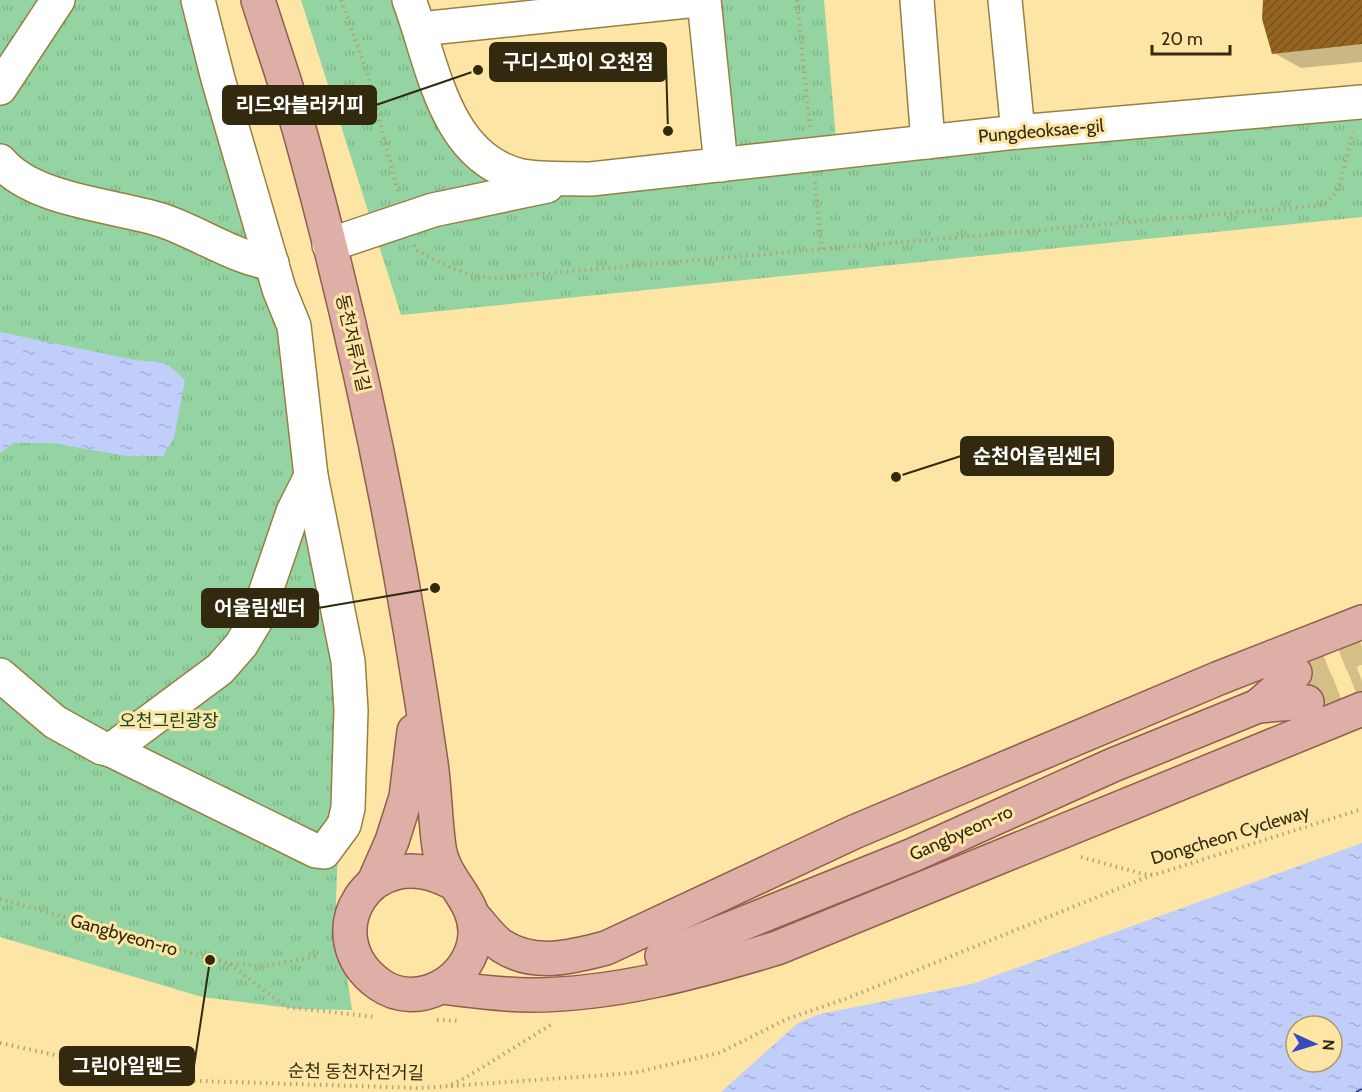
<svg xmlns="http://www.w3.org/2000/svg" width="1362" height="1092" font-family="Cabin,'Noto Sans KR',sans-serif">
	<defs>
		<pattern id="park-tufts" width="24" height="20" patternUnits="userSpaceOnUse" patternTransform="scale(1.5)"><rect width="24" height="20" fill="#93d4a2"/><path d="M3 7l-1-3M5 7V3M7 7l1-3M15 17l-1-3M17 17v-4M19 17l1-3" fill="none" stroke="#7fb68a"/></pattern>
		<pattern id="water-ripples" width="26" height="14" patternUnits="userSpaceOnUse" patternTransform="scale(1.5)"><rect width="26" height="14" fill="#c0cef9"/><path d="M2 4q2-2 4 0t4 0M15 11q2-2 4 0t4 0" fill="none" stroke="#a5b1d4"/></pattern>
		<pattern id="building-hatch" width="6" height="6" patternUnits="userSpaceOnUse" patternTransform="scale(1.5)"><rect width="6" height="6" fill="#956421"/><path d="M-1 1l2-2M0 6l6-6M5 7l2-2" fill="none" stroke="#7a521b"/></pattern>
	</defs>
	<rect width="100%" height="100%" fill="#fde6a5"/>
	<g fill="url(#park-tufts)">
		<path d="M0 0H184L287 358 338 658 340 795 336 902 352 1010 299 1009 202 997 0 937Z"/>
		<path d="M301 0H399L499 175 1362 112V217L401 315Z"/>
		<path d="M710 0H824L836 139 760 147 741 146 727 135Z"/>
	</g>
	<g fill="url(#water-ripples)" fill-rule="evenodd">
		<path d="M0 332 135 360 166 363 185 380 174 438 163 456H127L51 443H14L0 453Z"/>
		<path d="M1362 843V1092H721L798 1023 820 1014 972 984ZM1296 1026H1332V1062H1296Z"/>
	</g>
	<path fill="#0003" d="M1265 0H1362V62L1301 68 1274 53Z"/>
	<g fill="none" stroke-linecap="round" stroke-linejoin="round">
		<path stroke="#253281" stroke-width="1.5" stroke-dasharray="8 6" stroke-linecap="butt" d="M1356 1092 1362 1089"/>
	</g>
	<path fill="url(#building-hatch)" d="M1263 0H1362V44L1272 54 1262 19Z"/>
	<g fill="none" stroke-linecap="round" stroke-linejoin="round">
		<g stroke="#d4c087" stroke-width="33" stroke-dasharray="33 16" stroke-linecap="butt">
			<path d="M1295 673 1362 647"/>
			<path d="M1307 702 1362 681"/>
		</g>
		<defs>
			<g id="minor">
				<path d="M409 0C433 63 444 159 522 176 544 180 568 178 591 179L1018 132 1362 102"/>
				<path d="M704 0 721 165"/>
				<path d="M917 0 928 142"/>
				<path d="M1005 0 1018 132"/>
				<path d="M420 29 697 0"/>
				<path d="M0 88 58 0"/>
				<path d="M0 161C33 201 114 205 161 220 198 232 236 259 272 263"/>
				<path d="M329 245 433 210 547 186"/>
				<path d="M0 675 55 722 102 748 111 750 316 851 324 852 344 825 348 808 351 710 348 661 311 476 294 326 279 289 218 79 198 0"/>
				<path d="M111 750 220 669 241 645 256 620 293 512 311 476"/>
			</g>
			<g id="major">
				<path d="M258 0C273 48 290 95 303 143 359 346 401 554 431 763 435 791 435 819 439 847 443 881 477 899 475 935 472 980 418 1012 379 984 313 937 369 838 451 882"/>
				<path d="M1258 706 1295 673"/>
				<path d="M374 882 392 841 406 797 414 731"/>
				<path d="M473 916C482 925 491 939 502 946 534 967 572 957 606 948L854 832 1219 678 1362 622"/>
				<path d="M662 956 913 855 1113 765 1258 706 1307 702"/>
				<path d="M443 987C472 991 501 995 530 995 615 995 697 972 777 948L1362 709"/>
			</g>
		</defs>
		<use href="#minor" stroke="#968042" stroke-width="36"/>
		<use href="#major" stroke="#935d4b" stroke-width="36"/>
		<g stroke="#b5a370" stroke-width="4" stroke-dasharray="1.5 4.5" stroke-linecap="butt">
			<path d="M341 0 368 75 398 192"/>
			<path d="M797 0 810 127"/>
			<path d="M815 182 822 250"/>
			<path d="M414 245 416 250C442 264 464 276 494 278L1324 205 1338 191 1353 132"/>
			<path d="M1081 857 1143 874 1154 875 1362 809"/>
			<path d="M0 899 230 964 265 966 320 956"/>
			<path d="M230 964 286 1007 376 1017"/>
			<path d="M437 1020 460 1021"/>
			<path d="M0 1043 169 1080 419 1088 448 1086 465 1078 552 1024"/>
			<path d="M451 1086 633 1073 719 1053 787 1019 845 999 1152 875"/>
		</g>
		<use href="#minor" stroke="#fff" stroke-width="33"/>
		<use href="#major" stroke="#ddafa6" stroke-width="33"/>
	</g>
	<g text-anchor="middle" stroke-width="6" stroke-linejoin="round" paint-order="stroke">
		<g font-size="18" fill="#32290f" stroke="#fde6a5">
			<text transform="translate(1041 131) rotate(-5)" y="6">Pungdeoksae-gil</text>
			<text transform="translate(353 343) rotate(77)" y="6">동천저류지길</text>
			<text transform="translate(961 833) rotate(-24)" y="6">Gangbyeon-ro</text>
			<text transform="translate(1230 835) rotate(-17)" y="6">Dongcheon Cycleway</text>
			<text transform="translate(124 935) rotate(16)" y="6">Gangbyeon-ro</text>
			<text transform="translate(356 1072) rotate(1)" y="6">순천 동천자전거길</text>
		</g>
		<g font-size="18" fill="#154725" stroke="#fde6a5">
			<text x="169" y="727">오천그린광장</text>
		</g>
	</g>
	<path fill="none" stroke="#32290f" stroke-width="2" d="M668 131L666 62M478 70L376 105M896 477L961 456M435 588L318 608M210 960L194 1066"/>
	<g fill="#32290f" stroke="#fde6a5" stroke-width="2">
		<circle cx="668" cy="131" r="6"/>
		<circle cx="478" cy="70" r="6"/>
		<circle cx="896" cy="477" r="6"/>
		<circle cx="435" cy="588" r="6"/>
		<circle cx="210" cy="960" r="6"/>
	</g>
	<g fill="#32290f" stroke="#32290f" stroke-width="2">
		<rect x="490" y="43" width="176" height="38" rx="6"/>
		<rect x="223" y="86" width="153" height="38" rx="6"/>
		<rect x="961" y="437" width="152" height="38" rx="6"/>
		<rect x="202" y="589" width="116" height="38" rx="6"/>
		<rect x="60" y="1047" width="134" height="38" rx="6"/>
	</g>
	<g font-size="20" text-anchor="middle" font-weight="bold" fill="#fff">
		<text x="578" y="69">구디스파이 오천점</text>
		<text x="300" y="112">리드와블러커피</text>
		<text x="1037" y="463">순천어울림센터</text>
		<text x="260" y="615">어울림센터</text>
		<text x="127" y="1073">그린아일랜드</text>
	</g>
	<g transform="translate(1314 1044) rotate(94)"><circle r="28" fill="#fde6a5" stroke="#ac9a69" stroke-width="1.5"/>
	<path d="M0-4.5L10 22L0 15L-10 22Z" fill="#384bbe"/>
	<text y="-9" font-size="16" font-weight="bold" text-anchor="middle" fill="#32290f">N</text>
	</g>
	<path d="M1152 45v9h78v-9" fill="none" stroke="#32290f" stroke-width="3"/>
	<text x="1161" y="45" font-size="18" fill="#32290f" stroke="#fde6a5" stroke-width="4.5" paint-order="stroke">20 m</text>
</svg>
